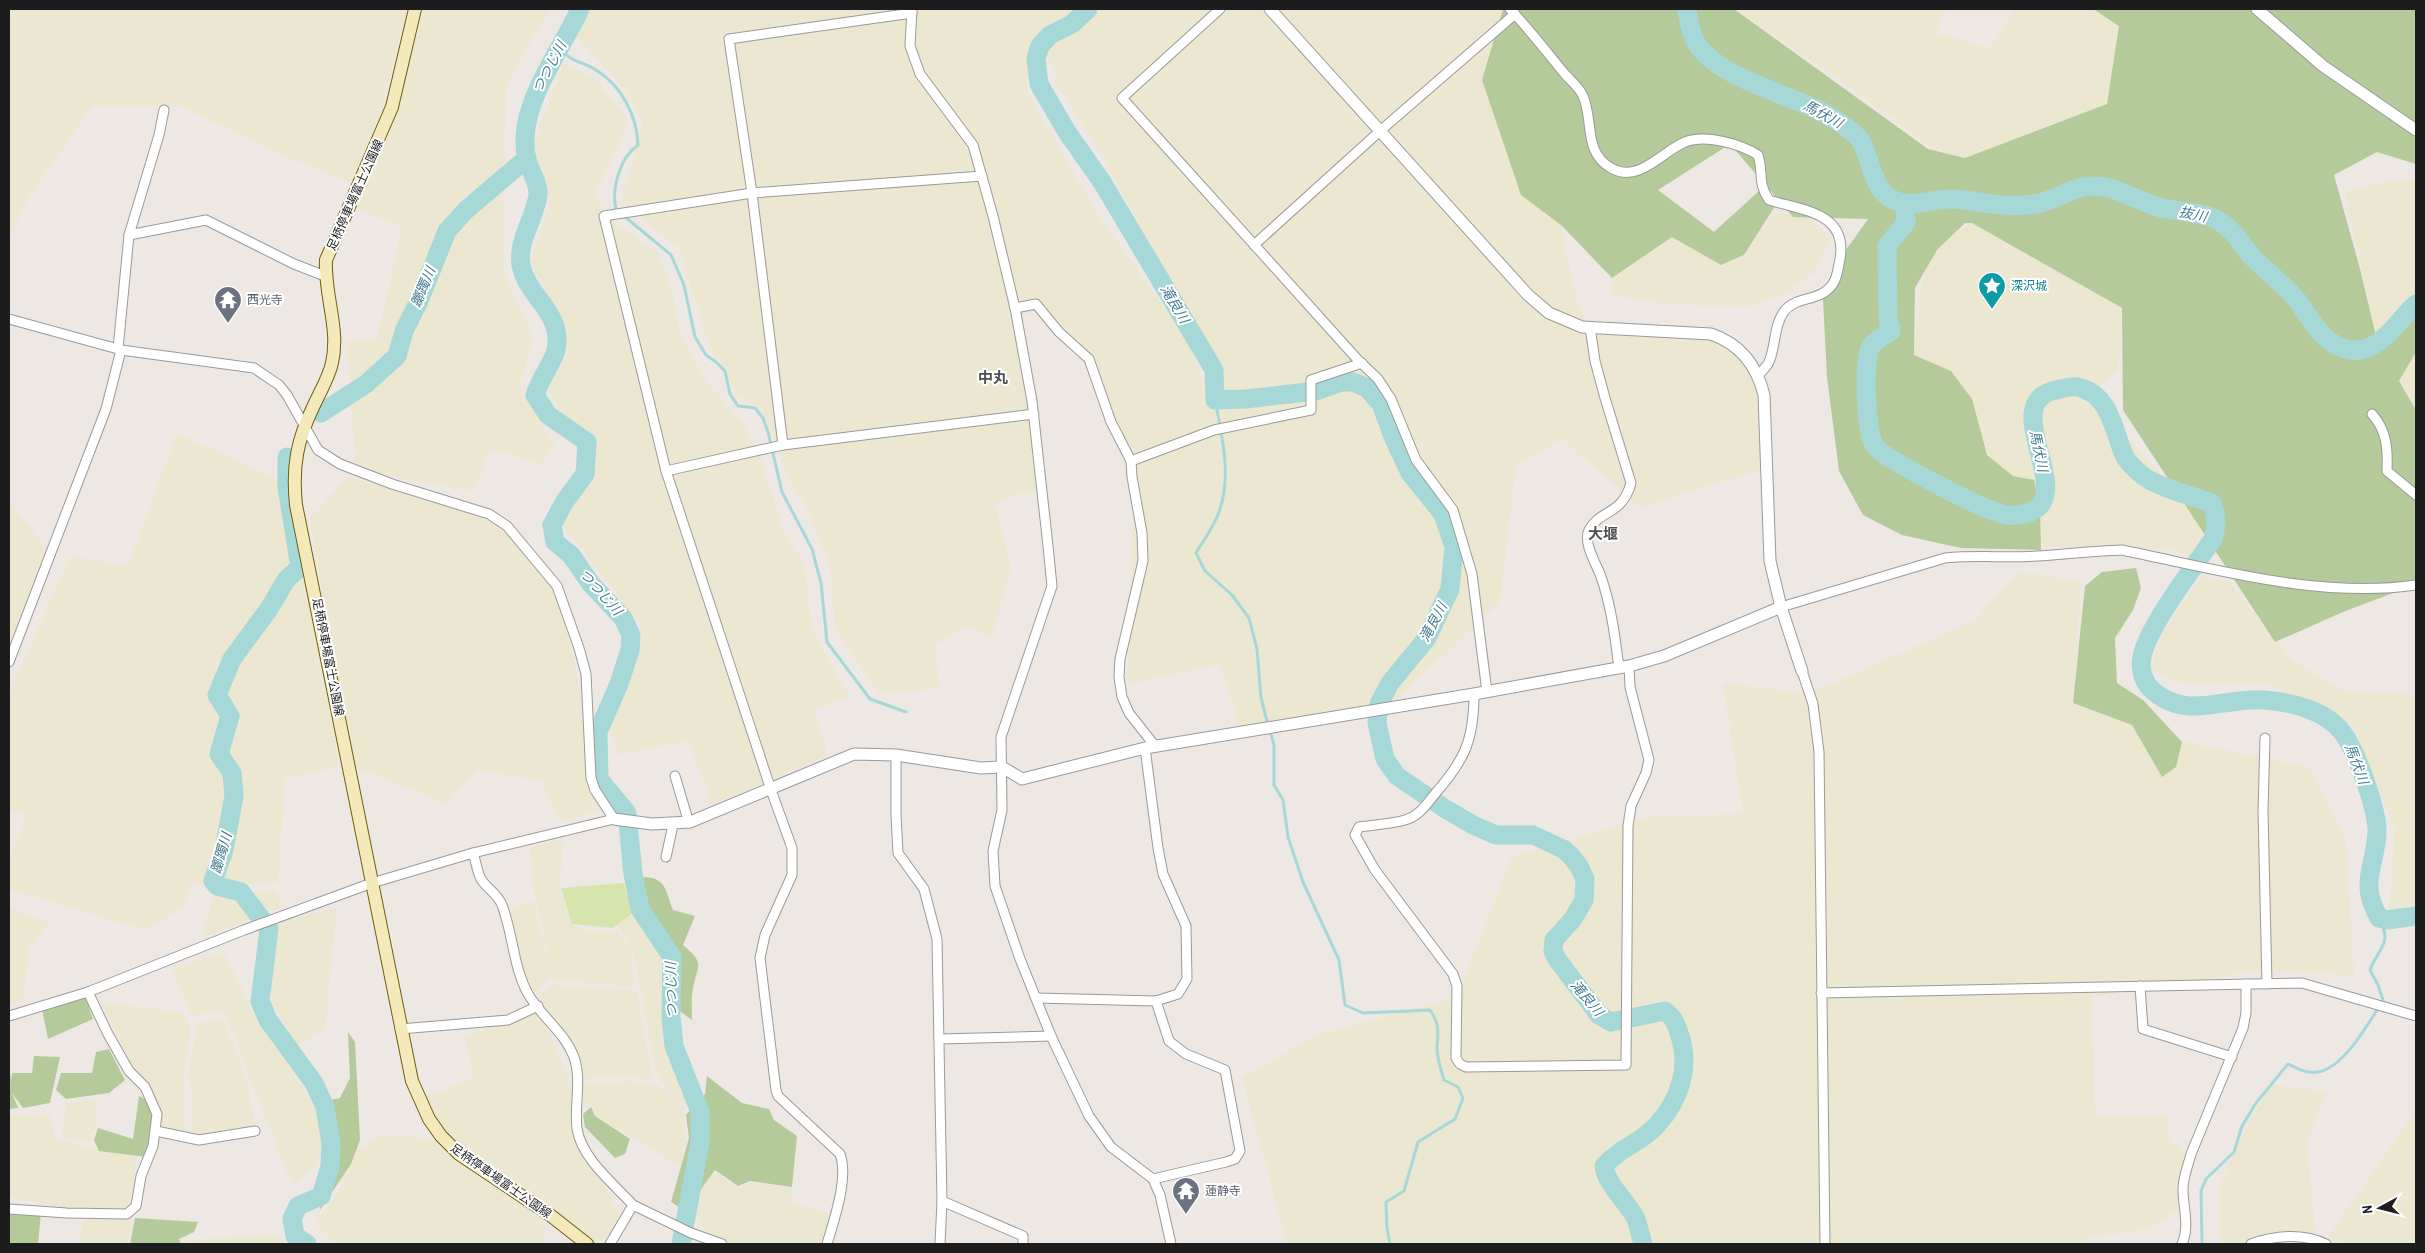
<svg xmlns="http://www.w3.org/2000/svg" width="2425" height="1253" font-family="'Archivo Narrow','Noto Sans JP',sans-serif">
	<rect width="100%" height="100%" fill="#eee8e4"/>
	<g fill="#ebe7d0" fill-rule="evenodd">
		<path d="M9 9H408L374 134 416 9H550L506 85 503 268 533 339 519 387 555 445 541 465 491 449 473 491 356 470 347 341 377 339 402 228 350 205 356 185 273 151 179 106H92L28 199 9 237Z"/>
		<path d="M590 9H1506L1561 225 1577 302 1590 327 1722 336 1748 358 1767 443 1768 467 1641 508 1562 439 1516 467 1500 602 1386 709 1242 733 1219 664 1128 685 1134 465 1161 450 1132 453 1089 359 1039 308 1017 319 1037 488 995 503 1011 566 992 638 970 626 934 645 940 688 880 695 835 629 830 567 803 500 794 492 762 408 738 397 720 359 711 351 679 248 634 214 622 199 643 121 622 85 576 37ZM1037 39 1058 76 1054 80 1099 151 1210 352 1212 411 1189 342 1099 216 1027 92 1033 42Z"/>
		<path d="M1734 9H1945L1937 33 1989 48 2016 9H2091L2119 26 2107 104 1965 158 1936 151 1840 80Z"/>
		<path d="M564 63 593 77 628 119 618 148 595 194 610 219 657 252 672 289 679 330 709 386 743 421 760 456 784 531 804 563 812 627 850 698 814 709 828 755 712 805 689 741 618 755 610 729 624 696 642 627 563 525 596 467 593 437 564 417 548 389 567 354V332L530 262 550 204 532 147Z"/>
		<path d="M2416 179V304L2377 340 2345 192 2393 180Z"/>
		<path d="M1776 213 1811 217 1830 240 1815 272 1785 293 1754 306 1672 305 1610 295 1612 278 1672 237 1721 265 1741 259Z"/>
		<path d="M1972 223 2122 308 2118 370 2098 388 2122 433 2204 517 2199 560 2168 549 2045 546 1985 447 1965 390 1951 371 1914 355 1921 288 1931 248Z"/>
		<path d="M2416 351V406L2399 381Z"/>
		<path d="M177 433 294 487 339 766 285 779 278 883 192 884 183 908 144 930 9 889V861L27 813 9 811V695L70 556 128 566Z"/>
		<path d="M347 477 489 514 557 586 580 687 586 776 600 811 559 821 540 781 477 770 447 804 349 765 310 518Z"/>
		<path d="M9 502 50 552 9 644Z"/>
		<path d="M2018 572 2081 581 2073 703 2170 739 2310 767 2346 841 2354 976 2267 970 2092 996 2095 1117 2168 1116 2169 1141 2183 1147 2184 1205 2151 1229 2083 1238V1244H1287L1242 1077 1320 1034 1457 997 1512 856 1648 817 1743 814 1723 683 1810 693 1974 621Z"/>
		<path d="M2201 576 2229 582 2292 660 2345 692 2406 693 2416 697V905L2389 911 2395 831 2355 728 2312 702 2268 684 2210 685 2174 682 2152 668 2159 638Z"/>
		<path d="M563 839 560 890 572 924 580 929 617 931 631 953 634 986 553 980 532 881 530 848Z"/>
		<path d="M277 890 282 907 201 938 214 892Z"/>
		<path d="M533 900 551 975 535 993 522 968 510 910Z"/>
		<path d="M9 907 49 923 28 951 24 1002 9 1004Z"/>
		<path d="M337 908 325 1029 297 1046 266 991 279 922Z"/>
		<path d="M633 913 650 931 665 955 670 1032 691 1100 684 1104 657 1076 633 952 618 925Z"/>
		<path d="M224 953 243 990 327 1127 317 1165 292 1186 224 1011 191 1016 172 968Z"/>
		<path d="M552 985 637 991 652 1079 612 1077 580 1080 539 996Z"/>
		<path d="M101 1002 181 1012 191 1027 184 1075 185 1133 161 1125Z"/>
		<path d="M538 1006 568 1078 594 1161 624 1225 596 1244H590L464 1148 543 1216 544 1244H335L315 1224 341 1188 356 1151 379 1136 451 1139 423 1098 473 1078 465 1037Z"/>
		<path d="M223 1017 247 1081 255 1125 192 1137 193 1100 188 1070 198 1024Z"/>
		<path d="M634 1081 663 1088 684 1107 685 1142 681 1167 597 1117 591 1107 583 1101 582 1093 585 1084Z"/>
		<path d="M2271 1084 2327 1092 2307 1142 2316 1239 2266 1235 2243 1244H2220L2219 1187 2234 1152Z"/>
		<path d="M96 1099 97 1125 89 1143 62 1136 67 1103Z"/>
		<path d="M2416 1111V1244H2346L2328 1236Z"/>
		<path d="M50 1114 56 1140 136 1157 132 1200 126 1212 57 1206 9 1197V1115Z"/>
		<path d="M716 1173 737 1189 751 1183 792 1187 793 1202 836 1216 825 1244H730L713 1239 695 1217 700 1186Z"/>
		<path d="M88 1217 132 1218 129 1244H80L82 1223Z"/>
		<path d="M274 1234 288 1244H181L180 1241Z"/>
	</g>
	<path fill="#d6e5ad" d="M624 883 634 912 613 928 572 924 561 888Z"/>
	<g fill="#b5ca9b">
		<path d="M1503 9H1734L1928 149 1965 158 2107 104 2119 26 2093 9H2416V164L2377 152 2334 175 2360 269 2377 340 2413 310H2416V352L2399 381 2416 410V582L2414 585 2343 612 2275 642 2123 410 2122 308 1972 223H1965L1937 250 1915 288 1914 355 1951 371 1972 399 1987 455 2013 476 2034 480 2040 506 2041 550 1961 548 1902 535 1863 515 1839 471 1827 377 1823 300 1841 257 1868 219 1793 217 1730 144 1658 190 1714 232 1761 189 1775 206 1744 255 1721 265 1672 237 1612 278 1561 225 1521 195 1482 80Z"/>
		<path d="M2136 568 2141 588 2133 610 2115 638 2117 683 2143 700 2182 742 2176 767 2162 777 2132 725 2073 703 2085 586 2102 572Z"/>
		<path d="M641 877C667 877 665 890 673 910L695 916 683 945C705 964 698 963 693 988 691 998 692 1010 692 1020L677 1009 661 944 640 913Z"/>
		<path d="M85 996 93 1019 48 1039 42 1009Z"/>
		<path d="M348 1032 355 1042 360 1140 351 1164 320 1210 329 1100 340 1098 350 1078Z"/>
		<path d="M109 1049 125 1080 109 1093 66 1099 56 1090 61 1073H92L96 1052Z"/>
		<path d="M34 1056 60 1057 50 1103 23 1108 12 1093 18 1108 9 1109V1062L11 1082 12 1073H32Z"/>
		<path d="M707 1076 742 1103 769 1109 774 1120 797 1136 792 1187 750 1181 738 1186 715 1170 699 1192 695 1217 671 1202 689 1138 686 1115 705 1094Z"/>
		<path d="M139 1096 154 1104 152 1131 146 1157 99 1151 94 1140 98 1128 133 1139Z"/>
		<path d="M591 1107 595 1116 630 1139 625 1154 615 1158 585 1127 583 1114Z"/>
		<path d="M9 1210 41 1212 38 1244H9Z"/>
		<path d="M135 1218 198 1222 194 1232 179 1239 181 1244H130Z"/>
	</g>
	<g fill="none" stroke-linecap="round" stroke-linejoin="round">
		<g stroke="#a7d8d8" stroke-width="3">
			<path d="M561 48C570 63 583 61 596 70 622 86 637 116 638 145 620 157 611 189 616 210L619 212"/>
			<path d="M624 216 671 255 684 285 695 337 706 355 716 362 725 371 730 394 738 406 755 408 763 418 768 432 782 492 812 549 821 583 827 642 870 699 906 712"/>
			<path d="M1215 400C1222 436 1232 477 1219 512 1214 526 1204 540 1196 553L1205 571 1232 595 1249 618 1257 649 1261 698 1268 725"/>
			<path d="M1270 731 1274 745V785L1283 800 1288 837 1303 882 1339 960 1345 1005 1363 1013 1430 1010C1440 1024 1438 1032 1437 1048 1437 1058 1441 1070 1444 1080L1458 1087 1463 1098 1455 1119 1418 1142 1404 1191 1386 1202 1387 1228 1390 1244"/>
			<path d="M2202 1244 2201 1191 2206 1179 2234 1152 2242 1126 2256 1103 2288 1064C2298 1069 2307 1074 2318 1072 2344 1068 2370 1021 2383 1000L2378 985 2370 970C2379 946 2393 945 2379 918"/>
		</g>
		<g stroke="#a7d8d8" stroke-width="19">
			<path d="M580 9C562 48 527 94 525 137 525 142 525 150 526 156 528 168 539 182 538 195 535 218 517 241 521 265 527 297 564 313 556 350 554 360 539 381 535 395L548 415 587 442 585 474 565 501 552 525 555 542 571 555 591 584 623 618 631 635 630 650 619 684 598 732 599 779 627 813 633 874 640 909 672 957 671 1017 674 1046 700 1112V1142L681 1244"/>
			<path d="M1088 9 1072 24 1050 35 1040 46 1036 58 1039 84 1067 132 1102 182 1214 370 1215 400 1246 399 1316 391 1341 382H1353L1367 388 1381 404 1394 439 1410 473 1443 514 1454 547 1450 589 1427 638 1390 683 1379 704 1377 723 1385 759 1397 776 1444 808 1473 825 1496 835H1533L1563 849 1570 855 1579 866 1585 879 1584 900 1573 919 1554 940 1553 951 1557 959 1599 1015 1611 1022 1665 1011C1673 1017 1676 1023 1679 1033 1691 1067 1680 1100 1656 1126 1642 1142 1619 1148 1604 1166 1605 1182 1626 1201 1635 1217 1639 1225 1640 1235 1643 1244"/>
			<path d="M1687 9C1689 22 1691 37 1699 47 1729 86 1804 94 1846 127 1851 131 1859 137 1862 143 1873 165 1873 198 1903 203 1919 206 1937 198 1953 199 1983 201 2004 209 2035 204 2066 199 2076 178 2113 189 2127 194 2141 201 2155 206 2178 214 2205 209 2225 225 2237 235 2244 248 2254 259 2268 273 2285 285 2297 300 2307 313 2317 333 2331 342 2343 350 2356 353 2370 347 2389 338 2401 317 2416 304"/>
			<path d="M1904 203 1906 222 1887 246 1888 318 1891 331C1885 335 1877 339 1872 345 1862 357 1866 431 1874 445 1881 458 1981 508 1999 513 2004 515 2013 516 2018 515 2088 507 1996 408 2052 391 2060 389 2071 386 2078 387 2111 395 2113 430 2124 455 2127 462 2136 470 2142 475 2154 486 2195 497 2212 503 2217 517 2217 525 2213 539 2192 570 2159 612 2146 644 2139 660 2139 678 2152 690 2186 721 2225 697 2264 700 2291 702 2325 710 2342 732 2356 749 2377 809 2377 831 2376 867 2358 881 2379 918L2387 920 2416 916"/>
			<path d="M321 413 366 384 397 356 404 331 419 301 447 231 466 210 527 158"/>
			<path d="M287 457V487L300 567 286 580 269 609 232 659 217 695 230 716 219 754 232 773 234 796 224 850 213 881 217 886 241 892 269 929 260 1001 268 1020 314 1083 325 1107 331 1143 330 1167 321 1196 298 1206 292 1219 295 1236 307 1244"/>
		</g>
		<defs>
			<g id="minor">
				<path d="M912 9 910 46 920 74 973 145 993 216 1015 308 1032 401 1048 546 1052 586 1001 737 1002 810 993 851 995 886 1020 959 1051 1036 1089 1116 1111 1147 1153 1179 1160 1195 1171 1244"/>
				<path d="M1220 9 1122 98 1358 360 1378 379 1391 399 1416 460 1453 510 1472 574 1487 692"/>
				<path d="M1510 9C1529 29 1546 51 1564 73 1570 80 1580 88 1583 96 1594 121 1583 152 1611 168 1639 184 1661 152 1685 142 1706 134 1740 144 1758 155 1764 175 1757 182 1769 200 1805 211 1851 213 1839 264 1837 276 1835 286 1823 293 1810 301 1793 298 1783 313 1773 328 1776 349 1768 364 1765 368 1761 372 1758 376"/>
				<path d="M129 235 159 135 164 110"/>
				<path d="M1254 245 1380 131 1515 14"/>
				<path d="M1015 308 1036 304 1059 332 1089 359 1111 422 1131 461 1132 477 1142 533 1143 561 1120 659 1119 677 1122 697 1129 713 1155 746"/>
				<path d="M9 319 118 349"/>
				<path d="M1590 327 1595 361 1605 398 1631 483C1622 516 1600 509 1589 530 1583 542 1595 562 1600 574 1611 604 1615 636 1619 668"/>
				<path d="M2372 414C2387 431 2388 449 2387 471L2416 495"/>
				<path d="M783 445 752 193 729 39 912 13"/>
				<path d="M1131 461 1214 430 1311 410V380L1362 363"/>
				<path d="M666 471 783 445 1034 414"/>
				<path d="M1781 607 1945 558C1976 555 2006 558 2037 556 2066 554 2094 551 2122 550 2216 569 2320 599 2416 585"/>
				<path d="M9 662 106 409 121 350 118 349 129 235 206 220 294 264 325 276"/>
				<path d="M1802 671 1813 704 1819 752 1825 1244"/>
				<path d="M1474 694C1474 741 1464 761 1434 795 1426 805 1419 816 1405 820 1391 824 1374 825 1359 827L1355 835 1375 870 1453 974 1457 986 1456 1058 1460 1064 1466 1067 1626 1065 1628 826 1631 806 1646 773 1649 760 1630 687 1629 666"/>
				<path d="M2265 738 2263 811 2267 984"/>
				<path d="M1145 748 1158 848 1163 874 1186 926 1187 979 1178 994 1156 1001"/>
				<path d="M896 755V815L898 853 924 889 937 939 942 1201 940 1244"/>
				<path d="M675 776 689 823"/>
				<path d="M473 853C476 861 477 872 481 879 487 889 497 893 502 905 513 934 513 965 527 992 540 1016 564 1031 574 1057 582 1080 574 1106 577 1129 582 1159 614 1184 633 1205"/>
				<path d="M666 857 673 825"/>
				<path d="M2140 986 2143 1029 2232 1057"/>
				<path d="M1821 993 2302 983 2416 1016"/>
				<path d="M1036 998 1156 1001 1169 1041 1186 1054 1225 1070 1240 1151 1235 1159 1226 1162 1153 1179"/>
				<path d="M9 1016 88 992 244 930 372 883 473 853 614 819 595 790 591 778 586 674 579 648 557 586 507 526 489 514 392 484 340 464 318 450 287 395 279 385 254 368 121 350"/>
				<path d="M400 1029 508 1020 538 1006"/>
				<path d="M939 1039 1051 1036"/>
				<path d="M156 1131 199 1140 255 1131"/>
				<path d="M942 1201 1023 1236V1244"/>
				<path d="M9 1209 67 1213 127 1214 136 1206 141 1176 153 1146 157 1114 145 1087 129 1071 108 1034 88 992"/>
				<path d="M610 1244 633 1205 691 1233 722 1244"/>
				<path d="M827 1244C834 1220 849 1178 840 1154L778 1096 776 1090 760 958 765 935 792 875V848L771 790 666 471 604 216 752 193 982 176"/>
				<path d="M2182 1244C2190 1226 2183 1208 2183 1189 2183 1177 2188 1166 2191 1154L2243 1028 2246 1013V984"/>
				<path d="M2251 1244C2275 1235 2303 1233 2326 1244"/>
			</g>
			<g id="tertiary">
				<path d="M1270 9 1528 295 1549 313 1582 327 1711 334C1740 344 1757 366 1764 395L1770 561 1781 607 1802 671"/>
				<path d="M2257 9 2323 66 2416 130"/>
				<path d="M614 819 652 824 690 822 854 754 896 755 981 768 1002 767 1022 779 1145 748 1474 694 1629 666 1664 656 1781 607"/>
			</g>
			<path id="secondary" d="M415 9 392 107 326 260C324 295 340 328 332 363 329 377 320 392 314 405 297 440 292 466 296 505L412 1081 429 1119 441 1136 459 1154 550 1215 587 1244"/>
		</defs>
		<use href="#minor" stroke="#9a9a9a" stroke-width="11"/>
		<use href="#tertiary" stroke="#9a9a9a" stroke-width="13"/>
		<use href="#secondary" stroke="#6c5f0d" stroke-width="14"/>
		<use href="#minor" stroke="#fff" stroke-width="9"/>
		<use href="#tertiary" stroke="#fff" stroke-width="11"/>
		<use href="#secondary" stroke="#f5e9bb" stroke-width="12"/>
	</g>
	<defs>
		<symbol id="sight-pin" viewBox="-11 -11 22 30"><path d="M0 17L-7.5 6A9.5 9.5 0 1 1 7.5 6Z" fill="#0f9aa8" stroke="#fff"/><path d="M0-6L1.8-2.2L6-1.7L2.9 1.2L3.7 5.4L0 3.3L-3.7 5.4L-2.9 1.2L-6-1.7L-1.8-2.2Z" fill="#fff"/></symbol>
		<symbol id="temple-pin" viewBox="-11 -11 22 30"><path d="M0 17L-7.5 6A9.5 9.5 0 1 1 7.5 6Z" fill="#6b7280" stroke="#fff"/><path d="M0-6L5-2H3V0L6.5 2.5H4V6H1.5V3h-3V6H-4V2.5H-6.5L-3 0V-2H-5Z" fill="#fff"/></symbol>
	</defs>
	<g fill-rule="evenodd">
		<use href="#sight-pin" x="1976" y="270" width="32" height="43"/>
		<use href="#temple-pin" x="212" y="284" width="32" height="43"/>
		<use href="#temple-pin" x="1170" y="1175" width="32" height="43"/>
	</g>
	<g text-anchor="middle" stroke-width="4" stroke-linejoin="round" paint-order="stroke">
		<g font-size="12" fill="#1d1d1d" stroke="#fff">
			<text transform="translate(355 195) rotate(-66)" y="4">足柄停車場富士公園線</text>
			<text transform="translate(328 657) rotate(79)" y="4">足柄停車場富士公園線</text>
			<text transform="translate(501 1181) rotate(35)" y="4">足柄停車場富士公園線</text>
		</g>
		<g font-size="12" fill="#0d838f" stroke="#fff" text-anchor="start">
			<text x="2011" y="290">深沢城</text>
		</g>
		<g font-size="12" fill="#5b616d" stroke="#fff" text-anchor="start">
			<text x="247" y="304">西光寺</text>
			<text x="1205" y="1195">蓮静寺</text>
		</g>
		<g font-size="14" font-style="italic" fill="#477d90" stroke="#fff">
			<text transform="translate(549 67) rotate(-62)" y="5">つつじ川</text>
			<text transform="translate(1823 114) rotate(29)" y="5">馬伏川</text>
			<text transform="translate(2193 214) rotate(12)" y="5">抜川</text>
			<text transform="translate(423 287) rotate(-67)" y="5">躑躅川</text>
			<text transform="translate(1175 304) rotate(59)" y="5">滝良川</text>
			<text transform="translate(2039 451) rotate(78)" y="5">馬伏川</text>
			<text transform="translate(601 592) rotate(49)" y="5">つつじ川</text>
			<text transform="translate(1433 622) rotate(-62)" y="5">滝良川</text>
			<text transform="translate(2357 764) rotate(69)" y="5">馬伏川</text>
			<text transform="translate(221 853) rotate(-74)" y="5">躑躅川</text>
			<text transform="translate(671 990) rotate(-91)" y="5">つつじ川</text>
			<text transform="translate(1587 998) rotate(50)" y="5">滝良川</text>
		</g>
		<g font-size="15" font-weight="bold" fill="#505050" stroke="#fff">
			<text x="993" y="383">中丸</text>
			<text x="1603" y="539">大堰</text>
		</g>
	</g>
	<rect width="2425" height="1253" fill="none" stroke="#1d1d1d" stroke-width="20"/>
	<g transform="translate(2380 1208) rotate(263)" stroke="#ffffff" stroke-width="4" paint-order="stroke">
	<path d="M0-4L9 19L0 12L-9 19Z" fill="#1d1d1d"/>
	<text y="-8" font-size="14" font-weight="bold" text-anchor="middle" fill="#1d1d1d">N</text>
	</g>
</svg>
